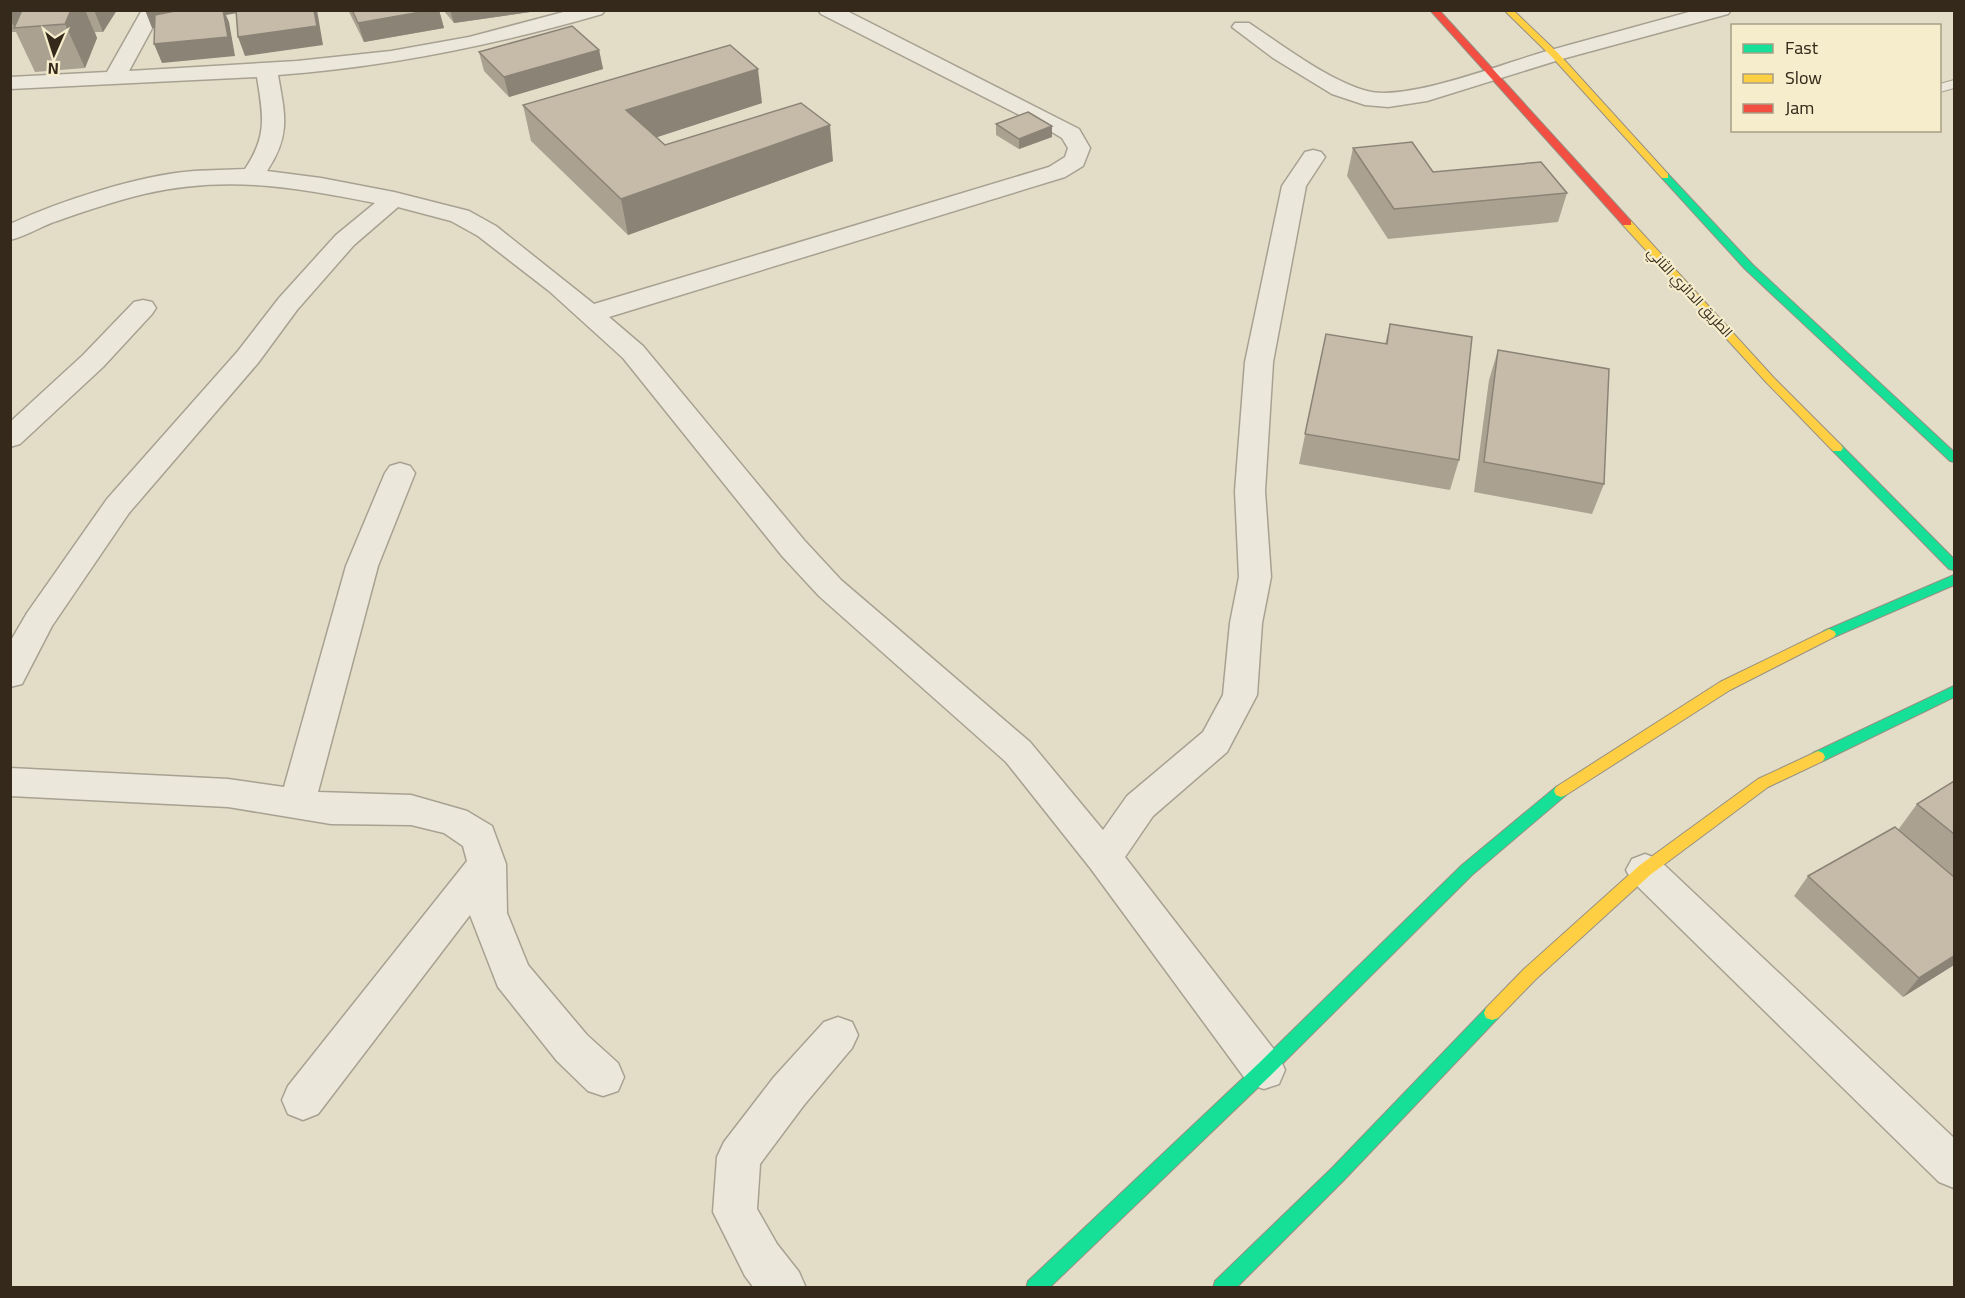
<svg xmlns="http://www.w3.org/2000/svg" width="1965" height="1298" font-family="Georgia,Cairo,serif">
	<rect width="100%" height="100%" fill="#e3ddc8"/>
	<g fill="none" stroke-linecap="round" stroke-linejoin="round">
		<defs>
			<path id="lane" d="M1954 80V88L1940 92V84Z"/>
			<g id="street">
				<path d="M142 10H162L129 71 297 61 391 51 469 37 571 10H605L602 14C495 45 389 67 278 75 285 115 291 135 267 171L321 178 394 192 469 211 496 226 594 304 1049 167 1065 157 1068 148 1062 138 1047 129 821 14 818 10H845L1079 129 1090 148 1083 166 1065 177 609 317 643 346 804 540 841 580 1030 742 1103 830 1127 796 1203 732 1223 695 1230 623 1239 577 1235 491 1245 362 1282 186 1305 152 1313 150 1321 152 1325 157 1306 186 1273 362 1265 491 1271 577 1262 623 1257 695 1227 752 1153 816 1125 857 1279 1056 1285 1070 1279 1084 1264 1089 1249 1084 1091 869 1006 762 819 596 782 556 623 358 549 291 478 236 451 221 398 207 354 245 297 310 258 363 129 513 52 626 22 684 10 687V642L27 613 107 499 238 351 279 298 336 235 375 203C294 187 227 175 144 194 115 201 85 211 57 221 41 226 27 236 10 240V224C60 201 139 175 194 171 211 170 228 170 245 169 268 135 263 115 257 77L10 89V77L107 72Z"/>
				<path d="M1696 10H1731L1728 14 1562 59 1427 101 1388 107 1365 105 1332 94 1273 58 1232 27 1235 23H1249C1282 45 1329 81 1367 91 1407 102 1504 63 1547 51 1597 37 1647 24 1696 10Z"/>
				<path d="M143 300 152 302 156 308 152 314 103 367 20 444 10 447V422L83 355 134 302Z"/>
				<path d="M400 463 410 466 415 473 378 566 318 792 411 795 467 811 492 826 506 864 507 913 528 965 587 1035 618 1063 624 1077 618 1091 603 1096 588 1091 557 1061 498 987 470 915 318 1114 303 1120 288 1114 282 1100 288 1086 467 861 463 846 444 833 411 825 331 824 228 807 10 796V768L228 779 284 787 346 566 385 473 390 466Z"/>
				<path d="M1645 854 1658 859 1954 1138V1188L1939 1182 1632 881 1626 870 1632 859Z"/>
				<path d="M838 1017 852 1022 858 1035 852 1048 804 1105 760 1164 757 1209 777 1244 799 1272 806 1288H754L745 1276 713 1212 717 1157 724 1142 774 1077 824 1022Z"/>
			</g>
			<g id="fast">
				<path d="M1662 174H1668L1753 265 1954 452V462L1950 461 1745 269 1662 178Z"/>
				<path d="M1837 444 1841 445 1954 559V570L1949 569 1833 451 1831 448 1833 445Z"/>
				<path d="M1954 575V585L1834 637H1824L1822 634 1824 631Z"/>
				<path d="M1954 686V697L1823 761H1813L1811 757 1813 753Z"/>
				<path d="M1561 785 1566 787 1568 791 1566 795 1472 875 1270 1076 1049 1288H1026L1028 1281 1258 1064 1462 865 1556 787Z"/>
				<path d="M1492 1006 1498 1008 1500 1013 1498 1018 1344 1180 1236 1288H1213L1215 1281 1332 1168 1486 1008Z"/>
			</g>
			<g id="slow">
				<path d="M1504 10H1513L1558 53 1668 174V178H1662L1552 57Z"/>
				<path d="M1627 220 1631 221 1774 378 1841 445 1843 448 1841 451H1833L1766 382 1623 225V221Z"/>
				<path d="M1829 629 1834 631 1836 634 1834 637 1730 690 1566 795 1561 797 1556 795 1554 791 1556 787 1720 682Z"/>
				<path d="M1818 751 1823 753 1825 757 1823 761 1768 787 1650 875 1536 979 1498 1018 1492 1020 1486 1018 1484 1013 1486 1008 1524 969 1640 865 1758 779Z"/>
			</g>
			<path id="jam" d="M1430 10H1439L1631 221V225H1623Z"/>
		</defs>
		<use href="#lane" stroke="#a7a192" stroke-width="2"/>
		<use href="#street" stroke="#a7a192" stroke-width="3"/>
		<use href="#fast" stroke="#979082" stroke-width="2"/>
		<use href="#slow" stroke="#979082" stroke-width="2"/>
		<use href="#jam" stroke="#979082" stroke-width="2"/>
		<use href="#lane" fill="#ebe7da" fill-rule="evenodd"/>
		<use href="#street" fill="#ebe7da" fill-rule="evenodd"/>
		<use href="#fast" fill="#16e098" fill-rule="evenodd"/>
		<use href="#slow" fill="#ffcf43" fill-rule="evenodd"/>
		<use href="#jam" fill="#f24e42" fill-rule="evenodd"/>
	</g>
	<g fill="#aaa191">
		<path d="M10 10H117L103 32H95L97 38 85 68 35 72 16 32H10Z"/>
		<path d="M348 10H439L444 28 364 42Z"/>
		<path d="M443 10H530V12L454 23Z"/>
		<path d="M599 50 603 69 509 97 484 71 479 52Z"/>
		<path d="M762 103 657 137 665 145 833 161 628 235 531 141 523 105Z"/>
		<path d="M996 124 1052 137 1019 149 996 135Z"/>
		<path d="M1353 148 1433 172 1567 193 1558 222 1388 239 1347 176Z"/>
		<path d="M1390 324 1459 460 1450 490 1299 464 1326 334 1385 344Z"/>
		<path d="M1498 350 1604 484 1592 514 1474 492 1489 380Z"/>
		<path d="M1954 781V965L1903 997 1794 896 1808 876 1898 830 1917 804Z"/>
	</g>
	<g fill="#8b8376">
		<path d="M10 10H25L15 28 10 19Z"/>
		<path d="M71 10H85L97 38 85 68 65 24Z"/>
		<path d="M94 10H117L103 32Z"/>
		<path d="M145 10H254L226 15 229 22 235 56 162 63 154 44 224 16 152 28Z"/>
		<path d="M314 10H317L323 45 245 56 238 37Z"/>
		<path d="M432 10H439L444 28 364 42 358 23Z"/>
		<path d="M450 10H530V12L454 23Z"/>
		<path d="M599 50 603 69 509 97 504 77Z"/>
		<path d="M758 69 762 103 633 145 626 110Z"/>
		<path d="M830 125 833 161 628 235 621 199Z"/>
		<path d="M1052 126V137L1019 149V139Z"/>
		<path d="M1954 956V965L1903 997 1919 978Z"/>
	</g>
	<g fill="#c6bba9" stroke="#8b8376" stroke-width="1.5">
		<path d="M22 10H71L65 24 14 28Z"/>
		<path d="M180 10H223L228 37 154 44 155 15Z"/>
		<path d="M236 10H314L317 26 238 37Z"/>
		<path d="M352 10H432L358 23Z"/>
		<path d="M572 26 599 50 504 77 479 52Z"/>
		<path d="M730 45 758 69 626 110 665 145 801 103 830 125 621 199 523 105Z"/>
		<path d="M1028 112 1052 126 1019 139 996 124Z"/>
		<path d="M1412 142 1433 172 1541 162 1567 193 1394 209 1353 148Z"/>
		<path d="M1390 324 1472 337 1459 460 1305 434 1326 334 1387 344Z"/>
		<path d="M1498 350 1609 369 1604 484 1484 462Z"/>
		<path d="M1954 781V834L1917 804Z"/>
		<path d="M1895 827 1954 877V956L1919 978 1808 876Z"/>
	</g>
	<g text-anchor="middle" stroke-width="4.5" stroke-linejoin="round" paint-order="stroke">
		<g font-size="14" fill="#35291b" stroke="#f5edcc">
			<text transform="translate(1690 292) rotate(47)" y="5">الطريق الدائري الثاني</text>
		</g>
	</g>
	<rect width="1965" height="1298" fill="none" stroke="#35291b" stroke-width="24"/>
	<rect x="1731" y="24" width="210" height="108" fill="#f5edcc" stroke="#a89f85" stroke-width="1.5"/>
	<rect x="1743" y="44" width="30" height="9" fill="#16e098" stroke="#a89f85" stroke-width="1.5"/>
	<text x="1785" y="54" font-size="18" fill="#35291b">Fast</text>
	<rect x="1743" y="74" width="30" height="9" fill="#ffcf43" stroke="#a89f85" stroke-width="1.5"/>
	<text x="1785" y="84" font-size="18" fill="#35291b">Slow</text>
	<rect x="1743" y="104" width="30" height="9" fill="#f24e42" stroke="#a89f85" stroke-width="1.5"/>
	<text x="1785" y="114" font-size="18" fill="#35291b">Jam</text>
	<g transform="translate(54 54) rotate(183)" stroke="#f5edcc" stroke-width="4.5" paint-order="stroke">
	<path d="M0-4.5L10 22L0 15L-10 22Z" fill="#35291b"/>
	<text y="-9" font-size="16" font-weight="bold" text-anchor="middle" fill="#35291b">N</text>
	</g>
</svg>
